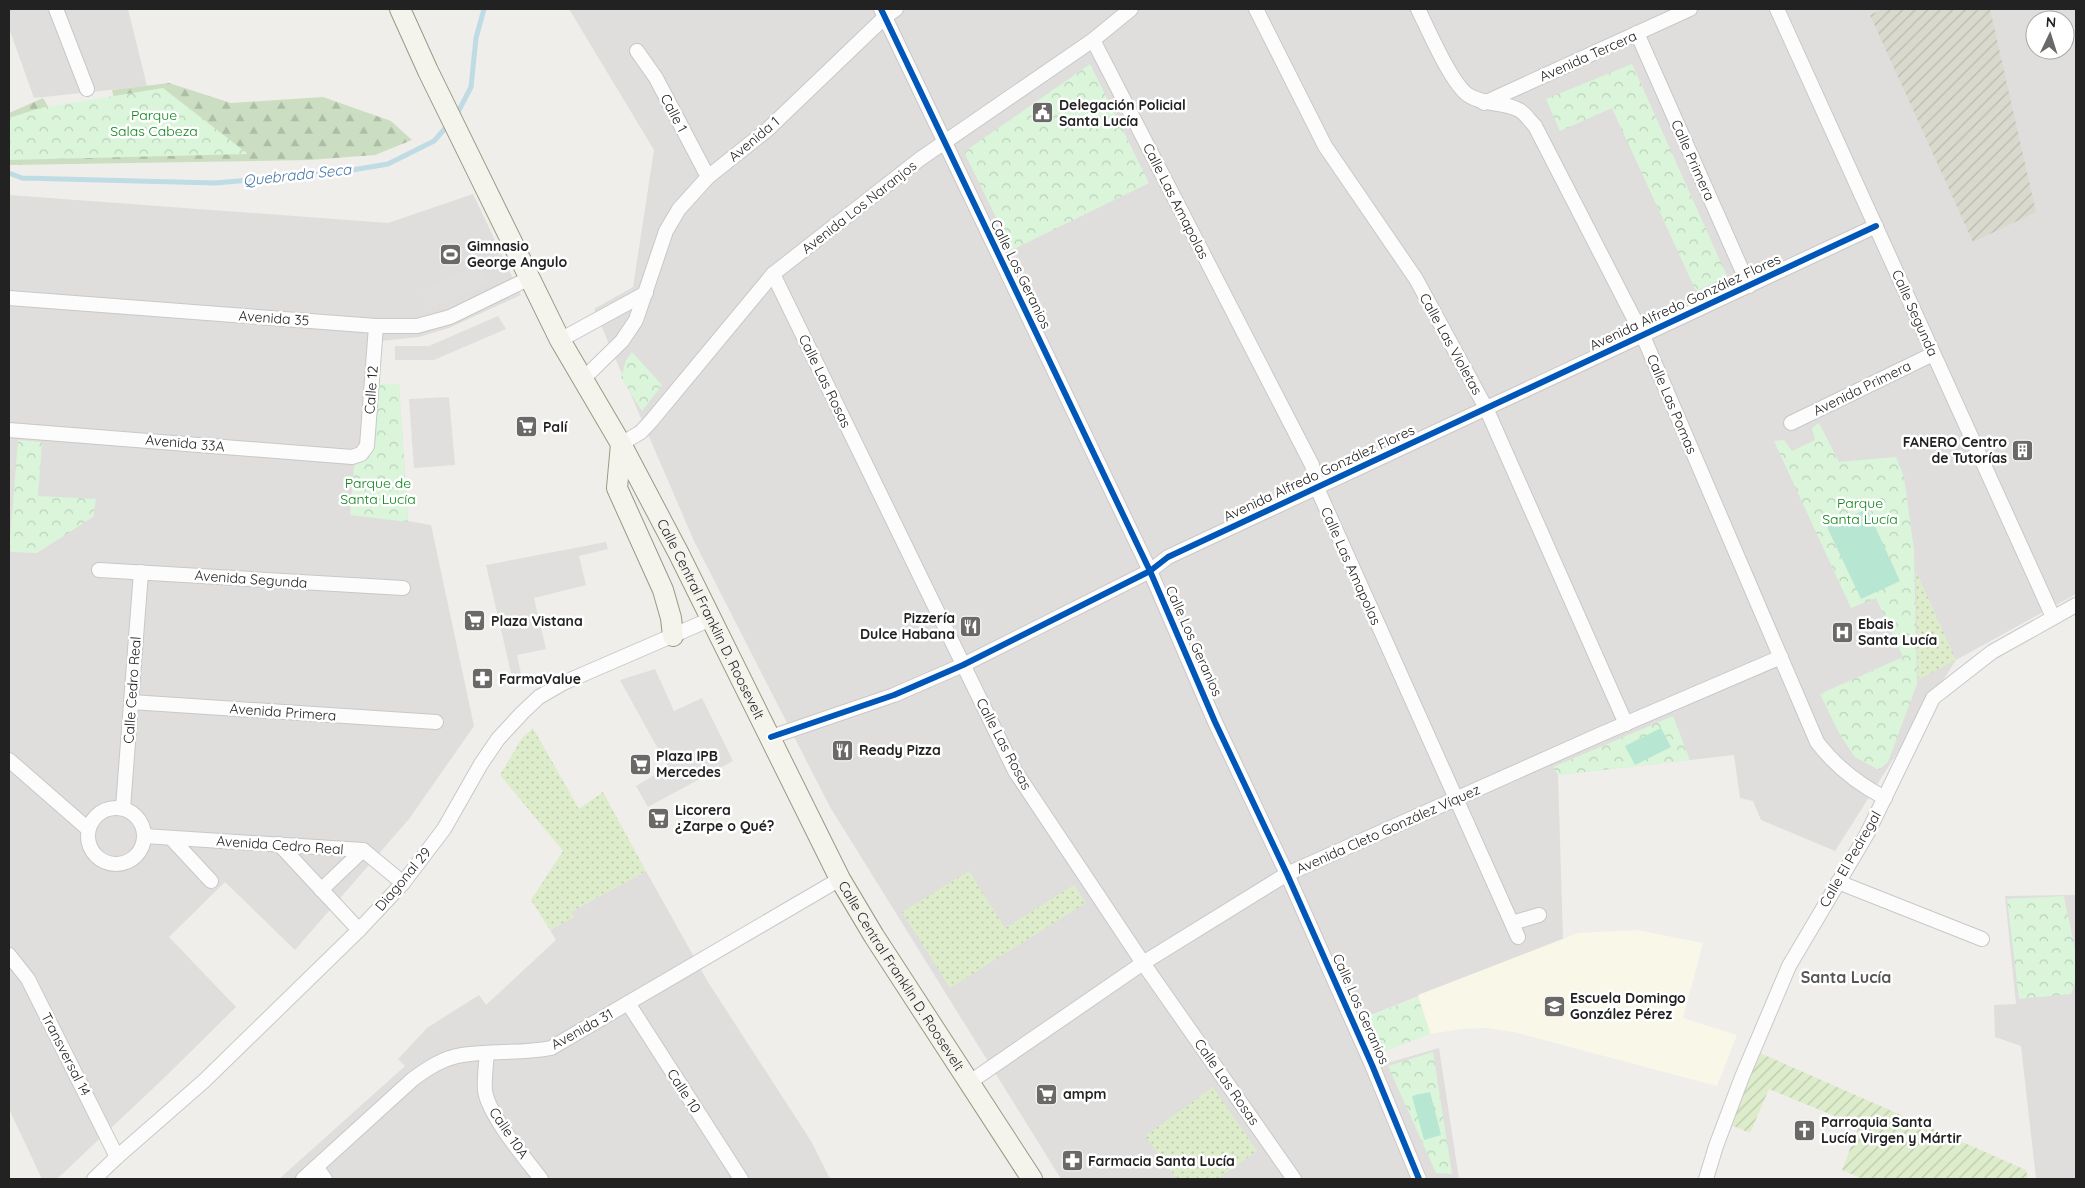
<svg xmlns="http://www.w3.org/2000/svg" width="2085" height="1188" font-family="Quicksand,sans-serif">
	<defs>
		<pattern id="construction-furrows" width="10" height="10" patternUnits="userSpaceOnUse" patternTransform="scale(1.25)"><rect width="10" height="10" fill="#d9d9cd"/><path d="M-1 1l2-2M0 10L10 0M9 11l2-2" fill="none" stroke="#babab0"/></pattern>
		<pattern id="grass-dots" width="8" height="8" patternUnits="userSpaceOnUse" patternTransform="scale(1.25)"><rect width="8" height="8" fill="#ddeccb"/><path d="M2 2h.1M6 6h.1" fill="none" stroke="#bdcaae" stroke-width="1.8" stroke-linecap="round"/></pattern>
		<pattern id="forest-firs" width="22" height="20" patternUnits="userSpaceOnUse" patternTransform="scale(1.25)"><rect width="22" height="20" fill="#cbdec1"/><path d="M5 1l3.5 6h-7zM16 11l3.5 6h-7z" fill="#aebea6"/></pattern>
		<pattern id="park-crowns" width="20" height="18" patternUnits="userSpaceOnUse" patternTransform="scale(1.25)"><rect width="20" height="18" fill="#daf5da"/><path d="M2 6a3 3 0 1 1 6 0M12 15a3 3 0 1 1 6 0" fill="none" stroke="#bbd2bb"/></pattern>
		<pattern id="garden-furrows" width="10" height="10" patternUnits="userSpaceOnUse" patternTransform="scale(1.25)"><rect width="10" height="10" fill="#ddeccb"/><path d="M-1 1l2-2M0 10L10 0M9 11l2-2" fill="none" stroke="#bdcaae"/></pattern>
	</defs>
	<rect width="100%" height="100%" fill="#f0eeeb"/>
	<g fill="#dfdedc" fill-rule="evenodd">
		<path d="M9 9H128L147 86 34 98 9 28Z"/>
		<path d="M569 9H2076V594L1956 660 1835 851 1761 820 1753 801 1740 798 1734 755 1558 775 1563 939 1363 1018 1384 1064 1439 1048 1459 1179H1061L830 807 694 541 594 309 633 287 654 150ZM2035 20H2065V50H2035Z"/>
		<path d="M473 194 521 295 449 328 419 337 381 341 375 384H399L408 521 431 525 474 726 409 819 295 950 225 882 169 937 236 1007 164 1078 57 1179H42L9 1109V195L388 223Z"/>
		<path d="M646 871 708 982 811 1141 830 1179H279L405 1066 398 1059 427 1028 479 995 486 1005 556 940 550 930 574 917 571 912Z"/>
		<path d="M2076 895V1179H2036L2021 1046 1995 1037 1994 1005 2016 1004 2005 896Z"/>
	</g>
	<path fill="#f8f7e8" d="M1637 930 1703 943 1683 1018 1737 1035 1717 1086 1514 1032 1486 1028 1461 1029 1431 1034 1418 995 1578 933Z"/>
	<path fill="url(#construction-furrows)" d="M1883 9H1990L2036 212 1973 242 1870 15Z"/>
	<g fill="url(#grass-dots)">
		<path d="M1916 571 1956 660 1918 680Z"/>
		<path d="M533 728 579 809 603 792 646 871 571 912 574 917 550 930 531 900 563 851 500 775 522 738Z"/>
		<path d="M969 871 1005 928 1074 885 1086 903 950 988 902 912Z"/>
		<path d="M1213 1087 1257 1151 1217 1179H1177L1145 1136Z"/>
	</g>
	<path fill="url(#forest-firs)" d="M169 83 231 103 323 97 391 121 412 140 375 155 309 160 9 165V113L43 98 67 139 120 125 112 90Z"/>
	<g fill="url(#park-crowns)">
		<path d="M1090 64 1149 183 1012 250 964 152Z"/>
		<path d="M1632 64 1727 276 1696 291 1612 108 1560 131 1546 99Z"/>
		<path d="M163 88 248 154 9 160V118L40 108Z"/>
		<path d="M632 352 662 385 642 411 621 378 626 360Z"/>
		<path d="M374 384H399L408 522 350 515 354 466 369 458Z"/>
		<path d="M1819 423 1839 462 1896 457 1904 477 1914 550 1917 684 1888 762 1879 770 1855 757 1840 735 1820 694 1903 657 1876 598 1851 608 1774 441 1784 440 1792 451 1815 440 1812 428Z"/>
		<path d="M18 440 42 442 38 496 96 499 93 517 37 553 9 552Z"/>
		<path d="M1673 716 1690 760 1558 775 1553 767Z"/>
		<path d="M2064 896C2069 927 2084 965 2071 994L2019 999 2007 899Z"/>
		<path d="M1418 997 1430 1034 1380 1053 1364 1018Z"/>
		<path d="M1433 1052 1452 1174 1436 1173 1388 1066Z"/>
	</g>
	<path fill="url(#garden-furrows)" d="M1760 1053 2026 1170 2028 1179H1863L1842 1170 1859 1126 1769 1089 1750 1133 1731 1125Z"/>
	<g fill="#b7e6d2">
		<path d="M1867 509 1900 581 1861 599 1827 527Z"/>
		<path d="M1661 728 1671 747 1635 765 1625 746Z"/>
		<path d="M1430 1092 1441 1135 1424 1140 1412 1096Z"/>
	</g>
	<g fill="#e0dfde">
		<path d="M479 265 488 282 437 306 428 308 422 290Z"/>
		<path d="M498 316 506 329 434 360H395V346H429Z"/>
		<path d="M449 397 455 465 414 468 409 399Z"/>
		<path d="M606 542 608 549 579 556 586 585 534 598 546 649 517 655 521 674 512 677 486 565Z"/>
		<path d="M655 669 674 711 702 698 733 761 648 807 636 786 668 767 620 680Z"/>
	</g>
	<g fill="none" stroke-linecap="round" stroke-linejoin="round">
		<g stroke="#bfdbe3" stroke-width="5">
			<path d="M456 116 471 87 476 38 484 9"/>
			<path d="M9 173 22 178 215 183 334 173 388 164 434 141 449 124"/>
		</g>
		<defs>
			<g id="minor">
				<path d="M56 9 87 89"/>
				<path d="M881 9 1150 571 1215 722 1287 874 1372 1065 1419 1179"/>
				<path d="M1256 9 1325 146 1416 279 1486 408 1626 724"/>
				<path d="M1418 9C1428 29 1451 83 1468 95 1485 106 1503 101 1519 110 1525 113 1530 121 1535 126L1643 336 1817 742C1836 767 1858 784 1885 798"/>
				<path d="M1777 9 2053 617"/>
				<path d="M1637 33 1749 286"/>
				<path d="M1093 40 1312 465 1317 488 1518 937"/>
				<path d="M637 51 656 78 708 177"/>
				<path d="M1484 103 1690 9"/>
				<path d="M773 274 1015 771 1143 963 1294 1179"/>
				<path d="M9 298 376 326H417L450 317 530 278"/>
				<path d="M560 340 646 293"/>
				<path d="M583 379 622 341 636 320 666 231 679 209 708 177 767 130 886 16 896 9"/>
				<path d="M1791 423 1933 354"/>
				<path d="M9 430 352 457 361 454 367 446 376 326"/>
				<path d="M621 444 641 432 652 420 773 274 920 159 1093 40 1131 9"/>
				<path d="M99 570 403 588"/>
				<path d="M131 702 436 722"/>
				<path d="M771 737 894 695 963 665 1150 571 1168 557 1876 226"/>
				<path d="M9 760 88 829"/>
				<circle cx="116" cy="836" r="28"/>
				<path d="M123 808 141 572"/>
				<path d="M144 836 363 850 403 883"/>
				<path d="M171 838 211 881"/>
				<path d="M279 844 359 930"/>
				<path d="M1838 882 1982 939"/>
				<path d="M321 890 363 850"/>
				<path d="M1512 923 1539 915"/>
				<path d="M9 955 28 979 117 1157"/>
				<path d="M628 1003 741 1179"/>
				<path d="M487 1053C486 1065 484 1079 485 1091 489 1116 525 1158 541 1179"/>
				<path d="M970 1082 1143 963 1287 874 1599 735 1781 657"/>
				<path d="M316 1167 325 1179"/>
				<path d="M94 1179 117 1157 204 1081 359 930 403 883 444 829 481 764 498 739 522 713 539 697 563 683 711 619"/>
				<path d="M303 1179 413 1079C428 1068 443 1058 462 1055 492 1050 522 1054 551 1048L840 879"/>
				<path d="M1706 1179 1716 1146 1742 1077 1789 966 1867 834 1933 698 1992 652 2076 605"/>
			</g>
			<g id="secondary">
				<path id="s1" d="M400 9 428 71 560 340 621 444 679 554 840 879 874 936 1032 1179"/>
				<path d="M621 444 617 488 663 590 671 618 673 636"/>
			</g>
		</defs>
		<use href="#minor" stroke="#c9c8c7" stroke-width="16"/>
		<use href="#secondary" stroke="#999a82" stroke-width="22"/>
		<use href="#minor" stroke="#fdfcfc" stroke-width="14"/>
		<use href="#secondary" stroke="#f4f4ed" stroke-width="20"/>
		<defs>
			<g id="cycleway">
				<path d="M881 9 1150 571 1215 722 1287 874 1372 1065 1419 1179"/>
				<path d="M771 737 894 695 963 665 1150 571 1168 557 1876 226"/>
			</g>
		</defs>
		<use href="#cycleway" stroke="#fff" stroke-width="9"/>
		<use href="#cycleway" stroke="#0057b8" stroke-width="6"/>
	</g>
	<defs>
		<symbol id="civic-square" viewBox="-11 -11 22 22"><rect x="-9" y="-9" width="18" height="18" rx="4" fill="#6a6968" stroke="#fff"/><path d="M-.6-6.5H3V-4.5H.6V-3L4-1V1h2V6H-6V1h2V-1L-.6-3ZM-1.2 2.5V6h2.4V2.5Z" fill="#fff"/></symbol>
		<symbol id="stadium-square" viewBox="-11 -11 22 22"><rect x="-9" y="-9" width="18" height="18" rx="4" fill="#6a6968" stroke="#fff"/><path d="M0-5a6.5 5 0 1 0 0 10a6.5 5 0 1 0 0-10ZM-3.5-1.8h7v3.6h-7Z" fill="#fff"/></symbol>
		<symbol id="supermarket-square" viewBox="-11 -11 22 22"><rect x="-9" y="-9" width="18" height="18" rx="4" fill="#6a6968" stroke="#fff"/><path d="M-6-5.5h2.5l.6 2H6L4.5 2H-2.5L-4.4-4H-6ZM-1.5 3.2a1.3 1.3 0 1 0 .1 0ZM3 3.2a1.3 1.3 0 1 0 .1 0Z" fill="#fff"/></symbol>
		<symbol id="building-square" viewBox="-11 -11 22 22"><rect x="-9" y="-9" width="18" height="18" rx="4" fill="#6a6968" stroke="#fff"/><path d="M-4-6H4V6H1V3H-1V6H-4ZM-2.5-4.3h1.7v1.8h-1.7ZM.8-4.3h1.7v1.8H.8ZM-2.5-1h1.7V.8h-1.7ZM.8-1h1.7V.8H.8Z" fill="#fff"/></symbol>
		<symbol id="restaurant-square" viewBox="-11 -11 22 22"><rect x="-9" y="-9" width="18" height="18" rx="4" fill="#6a6968" stroke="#fff"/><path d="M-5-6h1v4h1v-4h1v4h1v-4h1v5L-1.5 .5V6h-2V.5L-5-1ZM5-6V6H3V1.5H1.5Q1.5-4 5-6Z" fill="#fff"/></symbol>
		<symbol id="hospital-square" viewBox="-11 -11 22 22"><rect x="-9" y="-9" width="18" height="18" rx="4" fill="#6a6968" stroke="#fff"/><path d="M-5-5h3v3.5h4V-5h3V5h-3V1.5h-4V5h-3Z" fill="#fff"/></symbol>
		<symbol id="pharmacy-square" viewBox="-11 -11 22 22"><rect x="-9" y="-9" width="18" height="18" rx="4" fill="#6a6968" stroke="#fff"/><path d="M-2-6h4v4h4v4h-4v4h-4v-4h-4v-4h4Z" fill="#fff"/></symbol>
		<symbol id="school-square" viewBox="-11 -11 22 22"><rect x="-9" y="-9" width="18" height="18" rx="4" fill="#6a6968" stroke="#fff"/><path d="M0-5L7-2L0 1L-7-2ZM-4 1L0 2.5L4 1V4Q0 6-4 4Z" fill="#fff"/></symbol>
		<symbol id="church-square" viewBox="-11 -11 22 22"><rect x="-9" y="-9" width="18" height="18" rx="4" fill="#6a6968" stroke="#fff"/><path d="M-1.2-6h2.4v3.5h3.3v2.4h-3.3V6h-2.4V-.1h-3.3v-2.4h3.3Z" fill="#fff"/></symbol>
	</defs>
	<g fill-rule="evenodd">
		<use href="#civic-square" x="1030" y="100" width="25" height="25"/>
		<use href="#stadium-square" x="438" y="242" width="25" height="25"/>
		<use href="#supermarket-square" x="514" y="414" width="25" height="25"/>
		<use href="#building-square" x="2010" y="438" width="25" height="25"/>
		<use href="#supermarket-square" x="462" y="608" width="25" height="25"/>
		<use href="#restaurant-square" x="958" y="614" width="25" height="25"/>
		<use href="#hospital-square" x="1830" y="620" width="25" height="25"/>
		<use href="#pharmacy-square" x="470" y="666" width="25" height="25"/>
		<use href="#restaurant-square" x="830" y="738" width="25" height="25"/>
		<use href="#supermarket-square" x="628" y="752" width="25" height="25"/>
		<use href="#supermarket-square" x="646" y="806" width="25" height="25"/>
		<use href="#school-square" x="1542" y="994" width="25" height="25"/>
		<use href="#supermarket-square" x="1034" y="1082" width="25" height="25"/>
		<use href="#church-square" x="1792" y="1118" width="25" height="25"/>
		<use href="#pharmacy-square" x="1060" y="1148" width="25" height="25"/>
	</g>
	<g text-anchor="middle" stroke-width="5" stroke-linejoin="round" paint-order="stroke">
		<g font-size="14" fill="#222" stroke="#fff">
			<text transform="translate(1588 56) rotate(-24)" y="5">Avenida Tercera</text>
			<text transform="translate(674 113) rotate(62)" y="5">Calle 1</text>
			<text transform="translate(754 139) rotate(-40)" y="5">Avenida 1</text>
			<text transform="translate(1693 160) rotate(66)" y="5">Calle Primera</text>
			<text transform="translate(1176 201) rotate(63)" y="5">Calle Las Amapolas</text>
			<text transform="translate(859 207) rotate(-38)" y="5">Avenida Los Naranjos</text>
			<text transform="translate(1021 274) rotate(64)" y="5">Calle Los Geranios</text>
			<text transform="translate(1685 302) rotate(-25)" y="5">Avenida Alfredo González Flores</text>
			<text transform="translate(1915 313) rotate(66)" y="5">Calle Segunda</text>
			<text transform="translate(274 318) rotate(4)" y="5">Avenida 35</text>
			<text transform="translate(1451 344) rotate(61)" y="5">Calle Las Violetas</text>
			<text transform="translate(825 381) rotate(64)" y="5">Calle Las Rosas</text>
			<text transform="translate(1862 388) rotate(-26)" y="5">Avenida Primera</text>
			<text transform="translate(371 390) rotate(-86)" y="5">Calle 12</text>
			<text transform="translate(1672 404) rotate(67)" y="5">Calle Las Pomas</text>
			<text transform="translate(185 443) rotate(5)" y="5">Avenida 33A</text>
			<text transform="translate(1319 473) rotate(-25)" y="5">Avenida Alfredo González Flores</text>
			<text transform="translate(1351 566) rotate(66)" y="5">Calle Las Amapolas</text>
			<text transform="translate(251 579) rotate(4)" y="5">Avenida Segunda</text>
			<text dy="5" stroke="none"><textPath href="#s1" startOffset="685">Calle Central Franklin D. Roosevelt</textPath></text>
			<text transform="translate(1194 641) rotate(66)" y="5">Calle Los Geranios</text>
			<text transform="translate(132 690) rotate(-86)" y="5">Calle Cedro Real</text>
			<text transform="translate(283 712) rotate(4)" y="5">Avenida Primera</text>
			<text transform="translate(1004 744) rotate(62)" y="5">Calle Las Rosas</text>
			<text transform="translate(1388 829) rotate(-24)" y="5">Avenida Cleto González Víquez</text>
			<text transform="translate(280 845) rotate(4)" y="5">Avenida Cedro Real</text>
			<text transform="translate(1850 859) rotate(-60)" y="5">Calle El Pedregal</text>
			<text transform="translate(403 879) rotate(-50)" y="5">Diagonal 29</text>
			<text dy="5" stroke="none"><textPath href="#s1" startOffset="1090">Calle Central Franklin D. Roosevelt</textPath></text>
			<text transform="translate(1361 1009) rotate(66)" y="5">Calle Los Geranios</text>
			<text transform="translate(582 1029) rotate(-29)" y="5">Avenida 31</text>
			<text transform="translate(66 1054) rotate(63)" y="5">Transversal 14</text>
			<text transform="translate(1227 1082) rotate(55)" y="5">Calle Las Rosas</text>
			<text transform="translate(684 1091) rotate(57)" y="5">Calle 10</text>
			<text transform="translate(509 1133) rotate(56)" y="5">Calle 10A</text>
		</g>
		<g font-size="14" font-weight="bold" fill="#222" stroke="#fff" text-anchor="start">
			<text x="1059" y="110">Delegación Policial<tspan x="1059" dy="16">Santa Lucía</tspan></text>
			<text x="467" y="251">Gimnasio<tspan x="467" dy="16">George Angulo</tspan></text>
			<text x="543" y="432">Palí</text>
			<text x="2007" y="447" text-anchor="end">FANERO Centro<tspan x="2007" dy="16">de Tutorías</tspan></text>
			<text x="955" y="623" text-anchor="end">Pizzería<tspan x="955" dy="16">Dulce Habana</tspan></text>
			<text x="491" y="626">Plaza Vistana</text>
			<text x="1858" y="629">Ebais<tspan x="1858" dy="16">Santa Lucía</tspan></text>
			<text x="499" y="684">FarmaValue</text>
			<text x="859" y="755">Ready Pizza</text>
			<text x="656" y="761">Plaza IPB<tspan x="656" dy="16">Mercedes</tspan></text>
			<text x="675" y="815">Licorera<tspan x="675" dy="16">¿Zarpe o Qué?</tspan></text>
			<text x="1570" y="1003">Escuela Domingo<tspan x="1570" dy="16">González Pérez</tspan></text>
			<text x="1063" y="1099">ampm</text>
			<text x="1821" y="1127">Parroquia Santa<tspan x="1821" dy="16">Lucía Virgen y Mártir</tspan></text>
			<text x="1088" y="1166">Farmacia Santa Lucía</text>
		</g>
		<g font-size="14" fill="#0c8416" stroke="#fff">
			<text x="154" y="120">Parque<tspan x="154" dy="16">Salas Cabeza</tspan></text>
			<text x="378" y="488">Parque de<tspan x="378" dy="16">Santa Lucía</tspan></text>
			<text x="1860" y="508">Parque<tspan x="1860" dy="16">Santa Lucía</tspan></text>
		</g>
		<g font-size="15" font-style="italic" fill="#4a7aab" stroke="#fff">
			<text transform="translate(297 175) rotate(-6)" y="5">Quebrada Seca</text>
		</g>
		<g font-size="16" font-weight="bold" fill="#555" stroke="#fff">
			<text x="1846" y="983">Santa Lucía</text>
		</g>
	</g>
	<rect width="2085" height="1188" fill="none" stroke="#222222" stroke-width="20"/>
	<g transform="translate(2050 35) rotate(4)"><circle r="24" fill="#ffffff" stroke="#a7a7a7"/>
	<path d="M0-4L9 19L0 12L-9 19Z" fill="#6a6968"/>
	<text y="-8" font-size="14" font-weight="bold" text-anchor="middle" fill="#222222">N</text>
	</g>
</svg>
